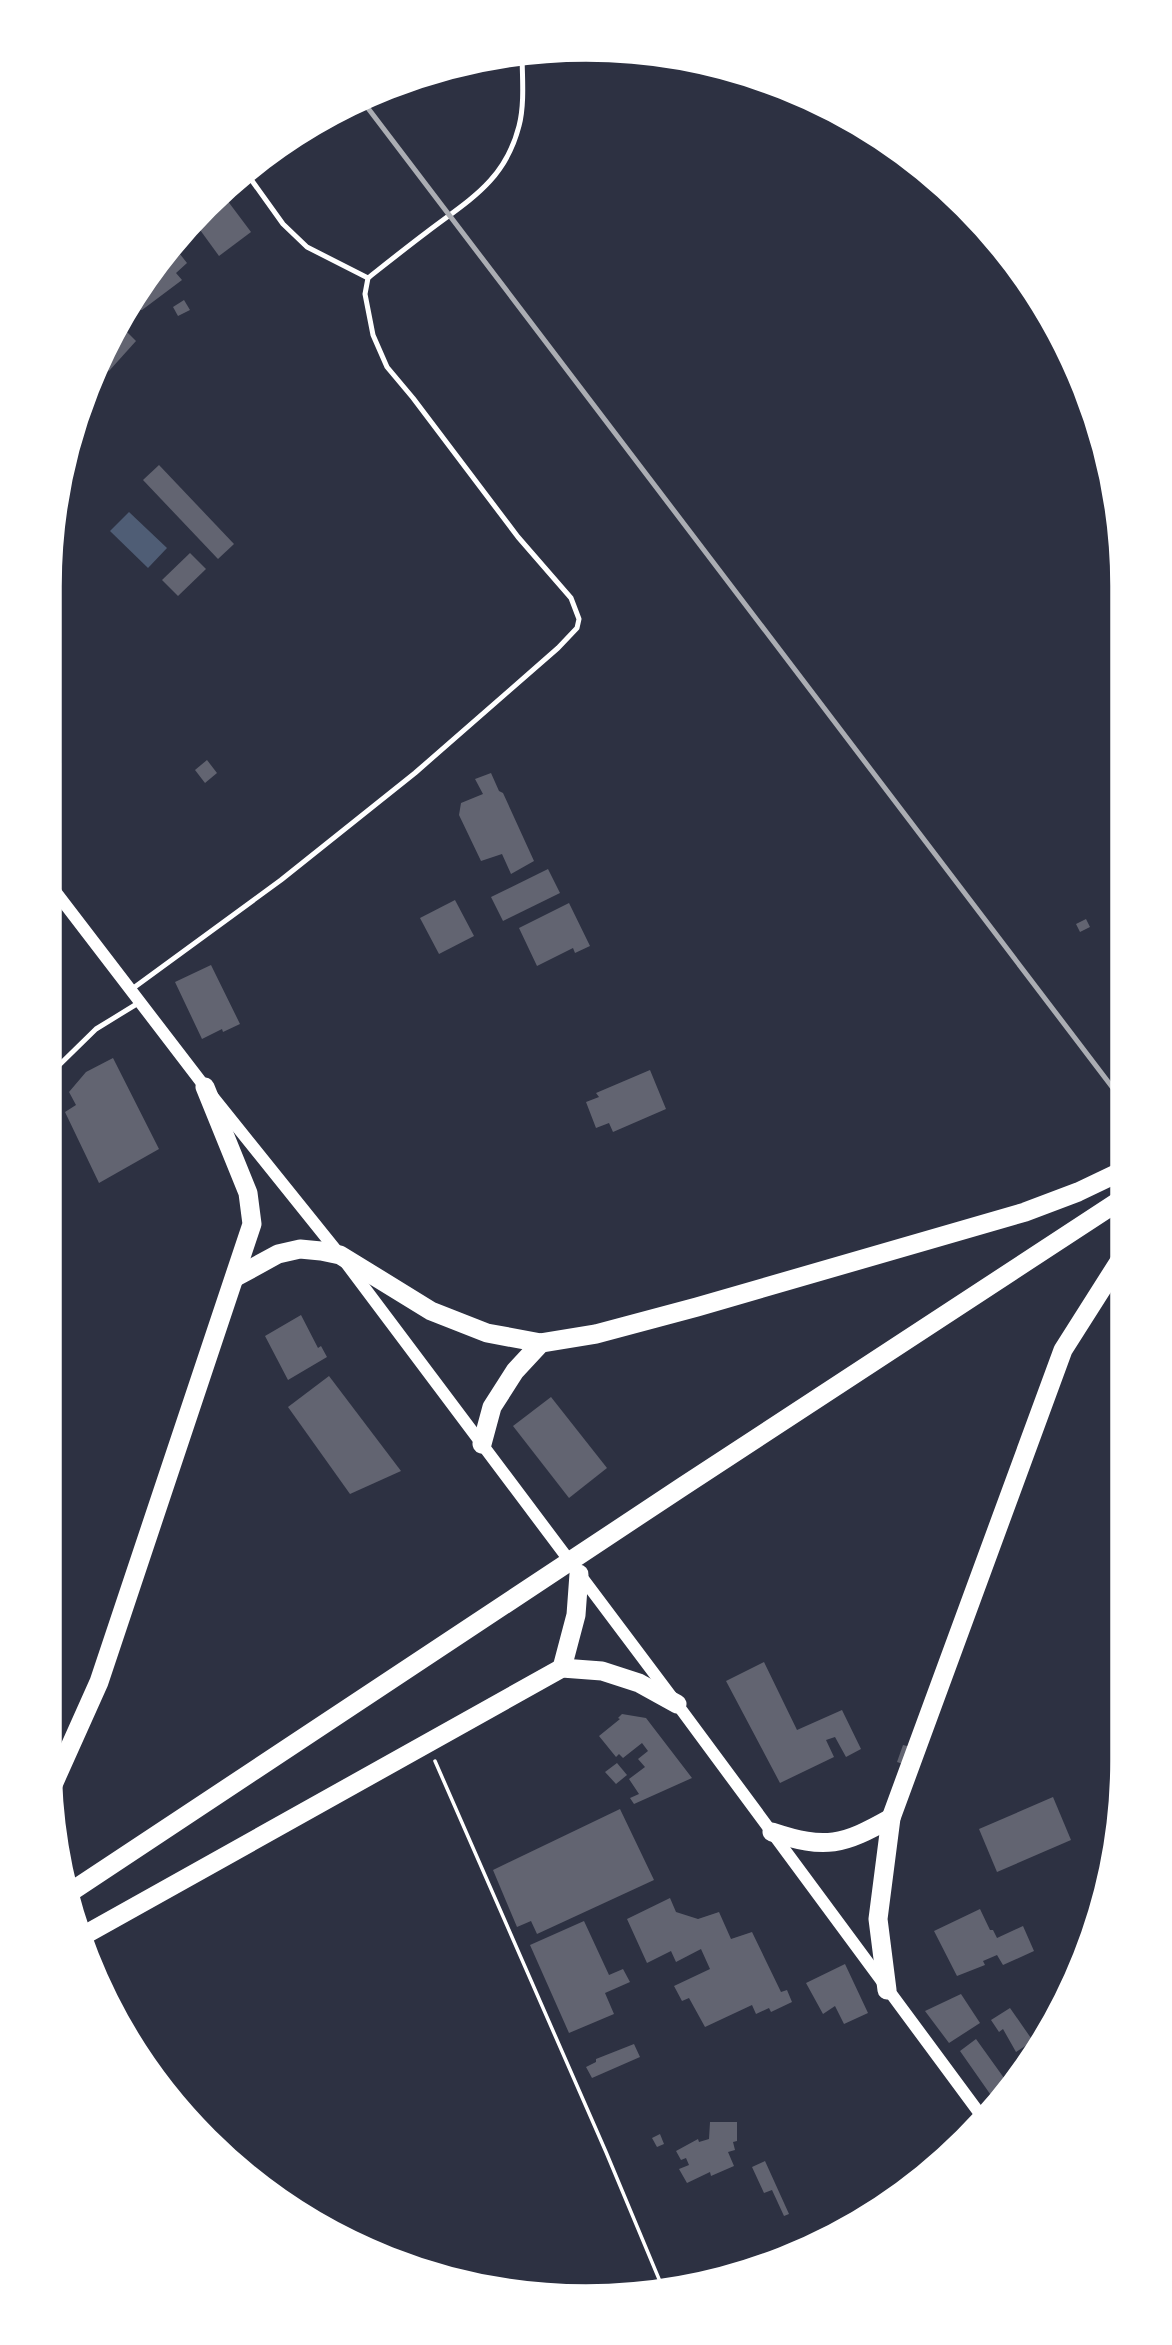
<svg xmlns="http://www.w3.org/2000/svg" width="1172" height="2345" font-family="'Libre Baskerville',serif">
	<rect width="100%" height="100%" fill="#2d3142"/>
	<path fill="#4f5d75" d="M129 512 167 548 148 568 110 531Z"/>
	<g fill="#626471">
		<path d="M227 200 251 232 219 256 195 223Z"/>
		<path d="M172 244 187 263 176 273 182 280 142 310 137 309 131 302 158 258Z"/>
		<path d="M184 300 190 310 178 316 173 307Z"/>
		<path d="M118 323 136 341 109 371 98 360Z"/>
		<path d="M159 465 234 544 218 559 143 480Z"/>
		<path d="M190 553 206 569 178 596 162 580Z"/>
		<path d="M207 760 217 773 205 783 195 770Z"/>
		<path d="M491 773 499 791 503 793 534 861 511 874 502 854 481 861 459 815 461 803 483 794 475 779Z"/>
		<path d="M548 869 560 893 503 921 491 897Z"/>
		<path d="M455 900 474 936 439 954 420 918Z"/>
		<path d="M569 903 590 946 575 953 573 948 537 966 519 928Z"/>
		<path d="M1086 919 1090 927 1080 932 1076 924Z"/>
		<path d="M211 965 240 1024 223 1032 222 1029 202 1039 175 982Z"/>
		<path d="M113 1058 159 1149 99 1183 65 1112 76 1105 69 1092 86 1072Z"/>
		<path d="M650 1070 666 1109 613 1132 609 1123 596 1128 586 1102 599 1097 596 1093Z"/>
		<path d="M301 1315 318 1348 321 1346 327 1357 288 1380 265 1336Z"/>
		<path d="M329 1376 401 1471 350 1494 288 1407Z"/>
		<path d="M551 1397 607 1468 569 1498 513 1426Z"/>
		<path d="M764 1662 797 1730 842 1710 861 1749 846 1757 835 1737 826 1740 834 1757 780 1783 726 1681Z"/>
		<path d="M622 1714 646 1718 692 1778 634 1804 630 1798 639 1794 629 1779 645 1767 638 1759 648 1751 642 1743 623 1758 619 1754 616 1757 599 1736 620 1719 618 1718Z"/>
		<path d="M903 1745 915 1748 909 1766 897 1762Z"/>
		<path d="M617 1763 627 1775 616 1784 605 1772Z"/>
		<path d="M1053 1797 1071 1840 997 1872 979 1829Z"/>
		<path d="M620 1809 654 1880 537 1934 531 1921 517 1927 493 1870Z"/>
		<path d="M670 1898 676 1912 698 1919 719 1912 731 1939 752 1932 781 1992 787 1990 792 2002 771 2012 769 2008 756 2014 752 2005 705 2027 689 1998 682 2001 674 1986 710 1969 701 1949 676 1962 671 1951 647 1963 627 1919Z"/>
		<path d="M980 1909 990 1930H993L997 1938 1023 1926 1034 1951 1003 1965 997 1955 983 1961 985 1965 957 1976 934 1931Z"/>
		<path d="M584 1921 609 1975 623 1969 630 1982 605 1993 614 2014 569 2033 530 1945Z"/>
		<path d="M845 1964 868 2013 844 2024 835 2006 823 2014 806 1983Z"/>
		<path d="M961 1994 980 2023 949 2043 925 2011Z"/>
		<path d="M1010 2008 1033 2041 1016 2052 1003 2029 999 2032 991 2020Z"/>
		<path d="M976 2039 1004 2078 1014 2075 995 2101 960 2051Z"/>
		<path d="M634 2044 640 2057 592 2078 586 2067 596 2062V2059Z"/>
		<path d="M710 2122H737V2141L733 2142 735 2150 728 2152 734 2166 711 2176 710 2172 687 2183 679 2169 689 2165 686 2158 681 2160 676 2151 698 2139 699 2142 709 2139Z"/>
		<path d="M660 2134 664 2144 657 2147 652 2138Z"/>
		<path d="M765 2161 789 2214 784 2216 772 2190 764 2193 752 2167Z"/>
	</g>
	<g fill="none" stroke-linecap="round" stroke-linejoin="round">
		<path stroke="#fff" stroke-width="3.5" d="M435 1761 606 2152 664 2291"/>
		<g stroke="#fff" stroke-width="5">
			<path d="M245 171 283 224 307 247 368 278"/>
			<path d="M132 989 281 880 415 773 558 648 577 628 579 619 571 598 518 537 413 398 387 367 373 335 365 294 368 278C387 263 407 247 427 232 469 200 505 181 519 126 525 103 522 75 522 52"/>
			<path d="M48 1076 96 1029 140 1002"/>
		</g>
		<path stroke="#fff" stroke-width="12" d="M48 882 205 1087 340 1255 677 1704 983 2118"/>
		<g stroke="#fff" stroke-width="19">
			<path d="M236 1277 278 1254 300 1249 321 1251 340 1255 431 1311 487 1333 541 1343 596 1334 697 1307 1025 1212 1078 1192 1122 1171"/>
			<path d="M482 1444 492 1407 515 1371 541 1343"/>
			<path d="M562 1668 576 1615 579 1574"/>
			<path d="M52 1787 99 1682 252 1224 248 1193 205 1087"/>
			<path d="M772 1832C826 1850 843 1845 891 1818"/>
			<path d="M69 1893 682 1487 1122 1199"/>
			<path d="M79 1938 562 1668 602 1671 639 1683 677 1704"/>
			<path d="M887 1990 878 1919 891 1818 1063 1350 1122 1257"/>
		</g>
		<path stroke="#abadb3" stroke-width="5" d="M361 99 1122 1100"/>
	</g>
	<path d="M0 0H1172V2345H0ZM586 60H586A526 526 0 0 1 1112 586V1760A526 526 0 0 1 586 2286H586A526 526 0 0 1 60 1760V586A526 526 0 0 1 586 60Z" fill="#fff" fill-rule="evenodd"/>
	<path fill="none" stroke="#fff" stroke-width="3.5" d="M586 60H586A526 526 0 0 1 1112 586V1760A526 526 0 0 1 586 2286H586A526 526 0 0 1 60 1760V586A526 526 0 0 1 586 60Z"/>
</svg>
